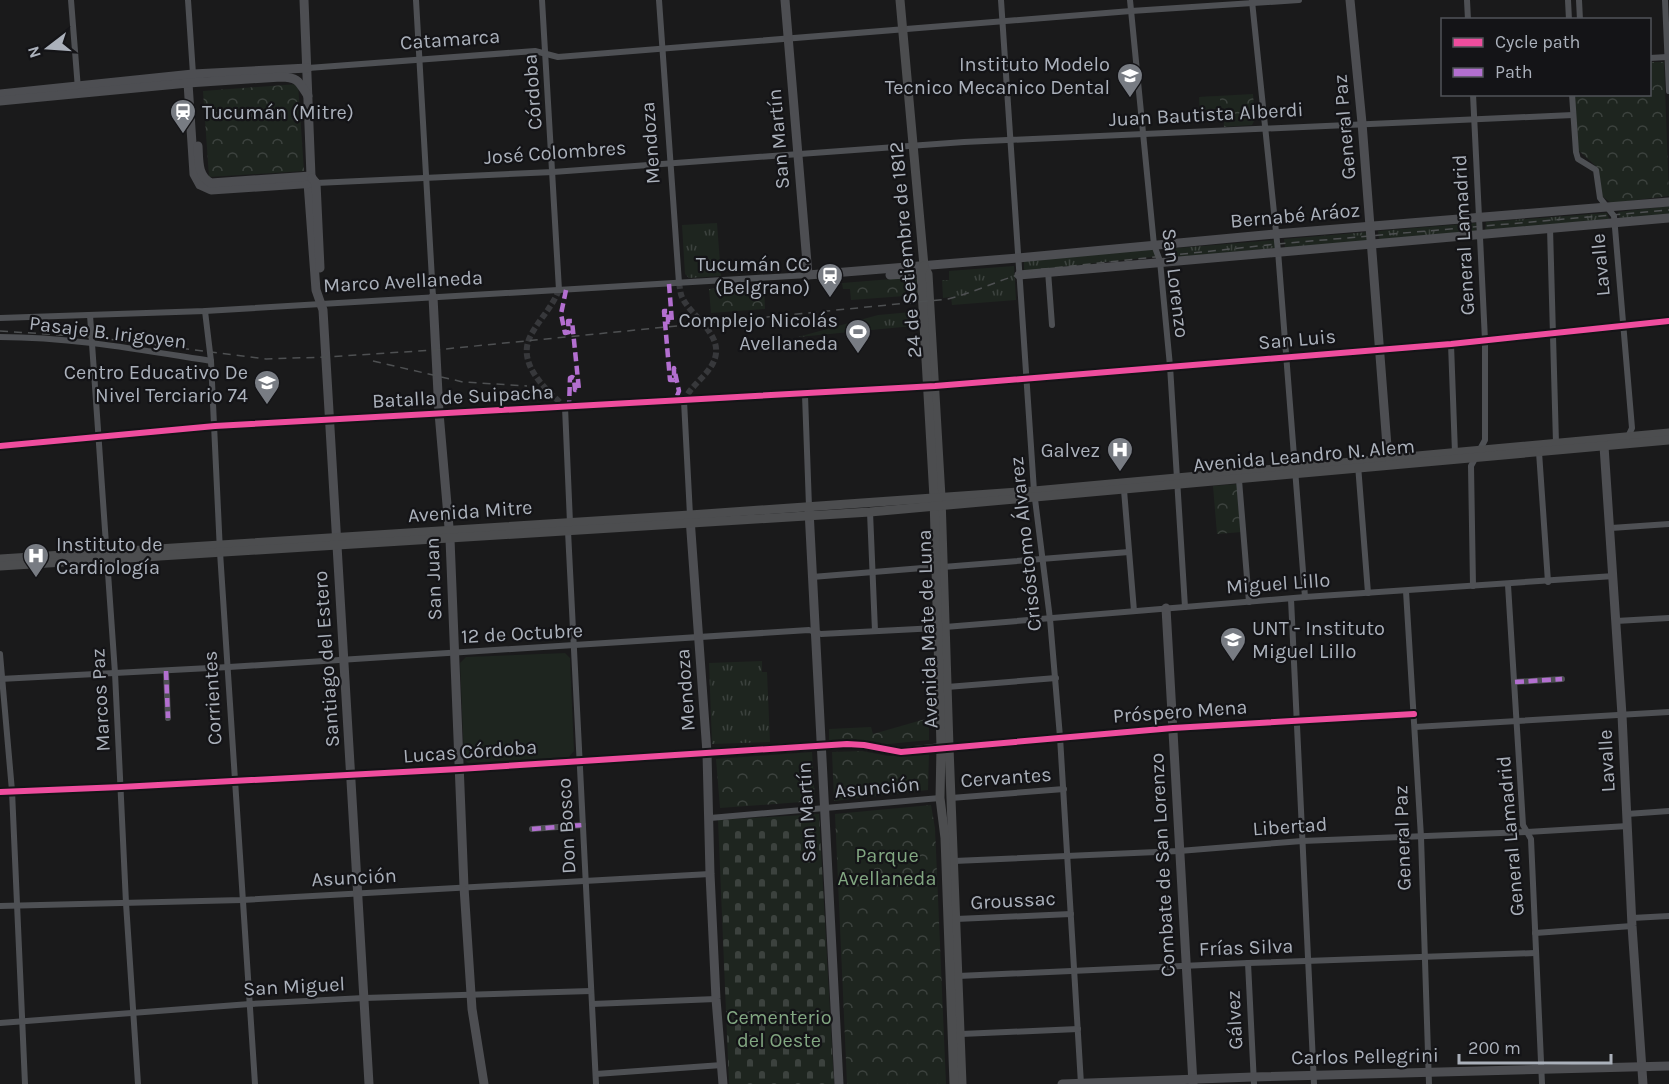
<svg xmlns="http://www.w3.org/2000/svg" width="1669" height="1084" font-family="Karla,sans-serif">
	<defs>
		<pattern id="grass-tufts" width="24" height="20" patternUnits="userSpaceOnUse" patternTransform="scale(1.5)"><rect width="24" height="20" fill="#1e251f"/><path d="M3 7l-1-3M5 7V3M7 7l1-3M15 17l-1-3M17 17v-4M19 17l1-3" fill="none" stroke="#3c423e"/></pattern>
		<pattern id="forest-crowns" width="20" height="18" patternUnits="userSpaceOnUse" patternTransform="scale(1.5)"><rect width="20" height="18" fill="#1e251f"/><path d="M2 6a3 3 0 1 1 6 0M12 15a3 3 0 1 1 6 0" fill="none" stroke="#3c423e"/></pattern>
		<pattern id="cemetery-stones" width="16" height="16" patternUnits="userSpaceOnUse" patternTransform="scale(1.5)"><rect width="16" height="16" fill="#1e251f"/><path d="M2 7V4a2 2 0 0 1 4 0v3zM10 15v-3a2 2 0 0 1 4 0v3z" fill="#3c423e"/></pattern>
	</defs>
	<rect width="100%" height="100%" fill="#1a1a1b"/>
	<g fill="url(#grass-tufts)">
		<path d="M1669 206V214L1620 219 1618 212Z"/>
		<path d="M1607 213 1609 219 1485 231 1486 222Z"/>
		<path d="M717 223 721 276 689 278 685 274 682 225Z"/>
		<path d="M1476 223V232L1379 240 1378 231Z"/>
		<path d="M1368 232 1369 241 1285 248 1284 239Z"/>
		<path d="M1275 240V248L1169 258 1166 249Z"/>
		<path d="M1158 248 1161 256 1024 271V261Z"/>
		<path d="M1014 266 1016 300 952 305 951 297 943 298 942 280H949V271Z"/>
		<path d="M912 312 913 326 798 337 878 315Z"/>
		<path d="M762 661V672H767L770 742 712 744 709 663Z"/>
	</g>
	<g fill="url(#forest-crowns)">
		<path d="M1650 62H1664L1669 196 1611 203 1602 196 1599 169 1578 150 1574 95 1650 94Z"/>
		<path d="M298 84 304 171 209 177 203 91Z"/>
		<path d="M1253 94 1255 119 1252 125 1224 127 1223 109 1203 110V112H1200L1199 97Z"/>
		<path d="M917 277 918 295 851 300 850 289H843L842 283Z"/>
		<path d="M764 286 765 309 711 313 709 289Z"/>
		<path d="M1238 484 1242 532 1217 534 1213 486Z"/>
		<path d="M929 718V740L878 745 854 739 829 740V729L871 727 873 734Z"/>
		<path d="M862 751 888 756 929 753 928 790 834 801 832 752Z"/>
		<path d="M812 752 815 801 720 808 716 759Z"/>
		<path d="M931 805 935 828 946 1084H847L835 814Z"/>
	</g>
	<path fill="url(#cemetery-stones)" d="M819 814 834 1084H729L718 820Z"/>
	<g fill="#1e251f">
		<path d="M1220 96V107L1200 108 1199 97Z"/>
		<path d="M565 653 570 658 574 751 569 757 468 763 464 759 460 663 466 657Z"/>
	</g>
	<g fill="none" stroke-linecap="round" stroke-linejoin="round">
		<g stroke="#37383b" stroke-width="6" stroke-dasharray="6 3" stroke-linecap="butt">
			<path d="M679 283C680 287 680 293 682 297 691 317 727 336 713 363 706 377 691 385 684 401"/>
			<path d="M559 290C551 309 541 317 532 333 514 363 546 389 565 407"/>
		</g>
		<g stroke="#4e5054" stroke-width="6">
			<path d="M71 0 78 89"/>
			<path d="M188 0 193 74"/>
			<path d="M416 0 433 297"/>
			<path d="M542 0 559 290"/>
			<path d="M659 0 679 283"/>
			<path d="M1001 0 1034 491 1050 619 1060 737 1081 1084"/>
			<path d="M1130 0 1154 245 1160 261 1170 366 1185 607"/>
			<path d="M1467 0 1468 20"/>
			<path d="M1568 0 1569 20"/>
			<path d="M1579 0 1580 20"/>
			<path d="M1665 0 1669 91"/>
			<path d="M1252 1 1278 251 1305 597"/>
			<path d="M1650 58 1667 57"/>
			<path d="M308 68 535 51 558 57 1131 11 1299 0"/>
			<path d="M1572 94 1576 152 1578 159 1596 170 1600 198 1614 216 1632 428 1627 439"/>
			<path d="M316 183 553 172 964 142 1573 115"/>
			<path d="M1550 228 1556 443"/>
			<path d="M1048 271 1052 325"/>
			<path d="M205 311 211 361 220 552 255 1084"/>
			<path d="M90 315 115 673 126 903 138 1084"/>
			<path d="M0 318 205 311 808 275"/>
			<path d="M0 337C71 337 141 350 211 361"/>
			<path d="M1451 344 1455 453"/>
			<path d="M805 395 809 507"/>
			<path d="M684 401 690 515"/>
			<path d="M565 407 570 523 568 531 596 1084"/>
			<path d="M0 446 215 426 935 386 1451 344 1669 321"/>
			<path d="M1539 452 1548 582"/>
			<path d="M1358 465 1368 593"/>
			<path d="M1239 480 1249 602"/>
			<path d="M1124 490 1134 611"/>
			<path d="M870 512 875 631"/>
			<path d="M1611 528 1669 524"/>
			<path d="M943 567 1129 552"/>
			<path d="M812 577 935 567"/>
			<path d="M1508 585 1523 825 1531 839 1542 1084"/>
			<path d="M1473 586 1471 466 1485 440V340L1473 94"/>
			<path d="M1406 591 1421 837 1429 1084"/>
			<path d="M1291 599 1314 1084"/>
			<path d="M1616 621 1669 618"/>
			<path d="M945 627 1305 597 1614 576"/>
			<path d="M0 654 12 791 25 1084"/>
			<path d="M166 671 168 718"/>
			<path d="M0 679 229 667 809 630 821 634 937 628"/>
			<path d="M1515 682 1562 679"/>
			<path d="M947 687 1056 678"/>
			<path d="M1415 727 1669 712"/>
			<path d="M949 747 1173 728 1414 714"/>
			<path d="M0 792 235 781 707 753"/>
			<path d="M951 798 1064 789"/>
			<path d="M1627 814 1669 811"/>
			<path d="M710 818 940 798"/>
			<path d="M532 829 583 825"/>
			<path d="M954 861 1179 851 1302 841 1527 832 1628 826"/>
			<path d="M0 906 242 900 710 874"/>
			<path d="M1632 918 1669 916"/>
			<path d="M956 919 1071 914"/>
			<path d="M1535 933 1632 926"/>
			<path d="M1248 963 1254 1084"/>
			<path d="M958 976 1248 963 1535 953"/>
			<path d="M592 1004 716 999"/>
			<path d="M0 1023 250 1004 364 998 591 991"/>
			<path d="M961 1034 1078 1029"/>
			<path d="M596 1074 722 1065"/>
		</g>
		<g stroke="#4d4e52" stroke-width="9">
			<path d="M304 0 311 176 308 183 316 290 323 310 369 1084"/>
			<path d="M785 0 808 275"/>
			<path d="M1350 0 1362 123 1388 459"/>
			<path d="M191 79 188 83 194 174 200 185 211 190 316 183"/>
			<path d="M0 94 193 74 308 68"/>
			<path d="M0 101 188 83 281 77C298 77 299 82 308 96"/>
			<path d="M198 146C199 160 197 176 211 183L311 176"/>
			<path d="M312 178 316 183 320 268"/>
			<path d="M808 275 1018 258 1275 234 1669 202"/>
			<path d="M890 275 921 273"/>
			<path d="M1019 275 1669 218"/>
			<path d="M433 297 439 413 450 539 464 887 472 1009 484 1084"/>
			<path d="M1604 446 1622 715 1632 926 1643 1084"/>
			<path d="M809 510 839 1084"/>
			<path d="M690 518 707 753 710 874 716 999 723 1084"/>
			<path d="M1166 608 1193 1084"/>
			<path d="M707 753 847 744 864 745 901 752 946 747"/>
			<path d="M1062 1084 1253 1077 1669 1066"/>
		</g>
		<g stroke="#4c4d4f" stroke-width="9">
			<path d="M900 0 924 266 928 274 941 497 949 747 962 1084"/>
			<path d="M924 266 921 273 934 498 941 747 940 798 945 838 954 1084"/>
			<path d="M0 559 690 515 1034 491 1669 433"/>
			<path d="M0 566 870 512 1669 440"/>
		</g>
		<g stroke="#4e5052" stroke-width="1.5" stroke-dasharray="8 6" stroke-linecap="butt">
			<path d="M0 331 91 337 266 359 326 357 435 350 948 299C981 291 1009 274 1043 269L1277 244 1669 210"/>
			<path d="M373 361 463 382 527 386"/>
		</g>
		<g stroke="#b36fd0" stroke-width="4.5" stroke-dasharray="9 4.5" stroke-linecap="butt">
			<path d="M669 284 672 322H668V311H664L670 380H674V368L679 391 675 401"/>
			<path d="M566 290 561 314 565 333 569 332 568 321H572L579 390H575L574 378 572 377 570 378 569 407"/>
			<path d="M166 671 168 718"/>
			<path d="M1515 682 1562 679"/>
			<path d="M532 829 583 825"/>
		</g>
		<defs>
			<g id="cycleway">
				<path d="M0 446 215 426 935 386 1451 344 1669 321"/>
				<path d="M0 792 121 787 459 769 847 744 864 745 901 752 1173 728 1414 714"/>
			</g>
		</defs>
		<use href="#cycleway" stroke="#141417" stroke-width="10"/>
		<use href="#cycleway" stroke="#ef4d9e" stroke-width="6"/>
	</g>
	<defs>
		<symbol id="university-pin" viewBox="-11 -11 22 30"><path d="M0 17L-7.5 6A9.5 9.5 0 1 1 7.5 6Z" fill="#787c83" stroke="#141417"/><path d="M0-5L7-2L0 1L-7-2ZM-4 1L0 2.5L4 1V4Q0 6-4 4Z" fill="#fff"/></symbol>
		<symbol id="station-pin" viewBox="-11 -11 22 30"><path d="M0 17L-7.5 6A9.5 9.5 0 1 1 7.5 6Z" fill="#787c83" stroke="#141417"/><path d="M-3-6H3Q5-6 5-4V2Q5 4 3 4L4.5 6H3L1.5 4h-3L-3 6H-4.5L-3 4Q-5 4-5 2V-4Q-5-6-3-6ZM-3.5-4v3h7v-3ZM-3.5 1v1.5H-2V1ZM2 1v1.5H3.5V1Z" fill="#fff"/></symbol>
		<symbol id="stadium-pin" viewBox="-11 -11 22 30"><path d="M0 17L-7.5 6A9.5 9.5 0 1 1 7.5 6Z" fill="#787c83" stroke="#141417"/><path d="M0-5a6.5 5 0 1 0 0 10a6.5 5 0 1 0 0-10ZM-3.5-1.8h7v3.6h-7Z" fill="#fff"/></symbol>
		<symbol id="hospital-pin" viewBox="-11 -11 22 30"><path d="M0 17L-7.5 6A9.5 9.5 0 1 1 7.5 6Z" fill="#787c83" stroke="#141417"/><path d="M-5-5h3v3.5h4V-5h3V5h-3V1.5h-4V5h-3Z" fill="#fff"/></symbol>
	</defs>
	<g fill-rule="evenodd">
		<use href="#university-pin" x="1115" y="61" width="30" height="40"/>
		<use href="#station-pin" x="168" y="97" width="30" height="40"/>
		<use href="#station-pin" x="815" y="261" width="30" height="40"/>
		<use href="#stadium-pin" x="843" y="317" width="30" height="40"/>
		<use href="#university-pin" x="252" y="368" width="30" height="40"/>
		<use href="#hospital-pin" x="1105" y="435" width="30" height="40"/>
		<use href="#hospital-pin" x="21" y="541" width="30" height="40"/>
		<use href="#university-pin" x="1218" y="625" width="30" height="40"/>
	</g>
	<g text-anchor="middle" stroke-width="4.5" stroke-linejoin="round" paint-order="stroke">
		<g font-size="20" fill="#abb1bb" stroke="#141417">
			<text transform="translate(450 39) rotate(-4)" y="7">Catamarca</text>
			<text transform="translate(532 92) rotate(-94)" y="7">Córdoba</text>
			<text transform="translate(1206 114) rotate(-3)" y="7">Juan Bautista Alberdi</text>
			<text transform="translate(1344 127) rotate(-95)" y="7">General Paz</text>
			<text transform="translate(778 139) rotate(-95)" y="7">San Martín</text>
			<text transform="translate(650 143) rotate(-94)" y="7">Mendoza</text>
			<text transform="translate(555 152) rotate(-4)" y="7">José Colombres</text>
			<text transform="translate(1295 215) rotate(-5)" y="7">Bernabé Aráoz</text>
			<text transform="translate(1463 235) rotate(-93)" y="7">General Lamadrid</text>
			<text transform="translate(905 250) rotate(-95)" y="7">24 de Setiembre de 1812</text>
			<text transform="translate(1600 265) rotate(-95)" y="7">Lavalle</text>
			<text transform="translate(403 281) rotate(-3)" y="7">Marco Avellaneda</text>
			<text transform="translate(1176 283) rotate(83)" y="7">San Lorenzo</text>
			<text transform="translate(108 332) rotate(7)" y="7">Pasaje B. Irigoyen</text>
			<text transform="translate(1297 339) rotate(-5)" y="7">San Luis</text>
			<text transform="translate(463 396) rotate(-3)" y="7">Batalla de Suipacha</text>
			<text transform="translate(1304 455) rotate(-5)" y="7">Avenida Leandro N. Alem</text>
			<text transform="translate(470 511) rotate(-4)" y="7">Avenida Mitre</text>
			<text transform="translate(1025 544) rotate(-96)" y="7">Crisóstomo Álvarez</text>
			<text transform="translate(433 579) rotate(-92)" y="7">San Juan</text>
			<text transform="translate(1278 583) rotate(-4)" y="7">Miguel Lillo</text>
			<text transform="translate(927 629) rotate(-92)" y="7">Avenida Mate de Luna</text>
			<text transform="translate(522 633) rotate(-3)" y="7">12 de Octubre</text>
			<text transform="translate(326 659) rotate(-94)" y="7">Santiago del Estero</text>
			<text transform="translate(685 690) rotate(-94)" y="7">Mendoza</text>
			<text transform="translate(212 698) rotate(-93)" y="7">Corrientes</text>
			<text transform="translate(100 700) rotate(-93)" y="7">Marcos Paz</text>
			<text transform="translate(1180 711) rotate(-4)" y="7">Próspero Mena</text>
			<text transform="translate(470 751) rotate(-4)" y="7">Lucas Córdoba</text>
			<text transform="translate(1606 761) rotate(-93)" y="7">Lavalle</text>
			<text transform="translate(1006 777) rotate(-4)" y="7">Cervantes</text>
			<text transform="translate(877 787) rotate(-5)" y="7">Asunción</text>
			<text transform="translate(806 812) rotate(-93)" y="7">San Martín</text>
			<text transform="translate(566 826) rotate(-93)" y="7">Don Bosco</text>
			<text transform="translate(1290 826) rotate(-4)" y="7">Libertad</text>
			<text transform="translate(1510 836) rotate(-95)" y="7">General Lamadrid</text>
			<text transform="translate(1402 838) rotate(-92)" y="7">General Paz</text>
			<text transform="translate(1162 865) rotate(-93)" y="7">Combate de San Lorenzo</text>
			<text transform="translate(354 877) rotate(-3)" y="7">Asunción</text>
			<text transform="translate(1013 900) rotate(-3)" y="7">Groussac</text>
			<text transform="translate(1246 947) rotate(-2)" y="7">Frías Silva</text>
			<text transform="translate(294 986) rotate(-3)" y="7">San Miguel</text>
			<text transform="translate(1234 1020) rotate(-93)" y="7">Gálvez</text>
			<text transform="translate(1365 1056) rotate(-1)" y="7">Carlos Pellegrini</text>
		</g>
		<g font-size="20" fill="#abb1bb" stroke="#141417" text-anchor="end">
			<text x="1110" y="71">Instituto Modelo<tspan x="1110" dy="23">Tecnico Mecanico Dental</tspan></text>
			<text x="202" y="119" text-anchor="start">Tucumán (Mitre)</text>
			<text x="810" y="271">Tucumán CC<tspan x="810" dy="23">(Belgrano)</tspan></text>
			<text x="838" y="327">Complejo Nicolás<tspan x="838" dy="23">Avellaneda</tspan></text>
			<text x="248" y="379">Centro Educativo De<tspan x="248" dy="23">Nivel Terciario 74</tspan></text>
			<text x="1100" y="457">Galvez</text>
			<text x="56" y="551" text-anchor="start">Instituto de<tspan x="56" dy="23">Cardiología</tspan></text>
			<text x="1252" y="635" text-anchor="start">UNT - Instituto<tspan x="1252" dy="23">Miguel Lillo</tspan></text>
		</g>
		<g font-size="20" fill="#82a782" stroke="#141417">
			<text x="887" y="862">Parque<tspan x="887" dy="23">Avellaneda</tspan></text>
			<text x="779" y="1024">Cementerio<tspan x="779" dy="23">del Oeste</tspan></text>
		</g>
	</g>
	<rect x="1441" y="18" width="210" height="78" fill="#141417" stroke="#505359" stroke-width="1.5"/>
	<rect x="1453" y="38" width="30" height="9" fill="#ef4d9e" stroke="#505359" stroke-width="1.5"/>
	<text x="1495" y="48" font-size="18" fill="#abb1bb">Cycle path</text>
	<rect x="1453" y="68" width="30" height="9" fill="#b36fd0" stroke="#505359" stroke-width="1.5"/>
	<text x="1495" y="78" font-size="18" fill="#abb1bb">Path</text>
	<g transform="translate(48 48) rotate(253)" stroke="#141417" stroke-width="4.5" paint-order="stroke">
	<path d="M0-4.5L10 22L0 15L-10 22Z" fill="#abb1bb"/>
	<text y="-9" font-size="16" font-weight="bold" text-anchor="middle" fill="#abb1bb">N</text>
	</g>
	<path d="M1459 1054v9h152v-9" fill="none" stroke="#abb1bb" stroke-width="3"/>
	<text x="1468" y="1054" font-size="18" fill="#abb1bb" stroke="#141417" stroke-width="4.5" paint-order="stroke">200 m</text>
</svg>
